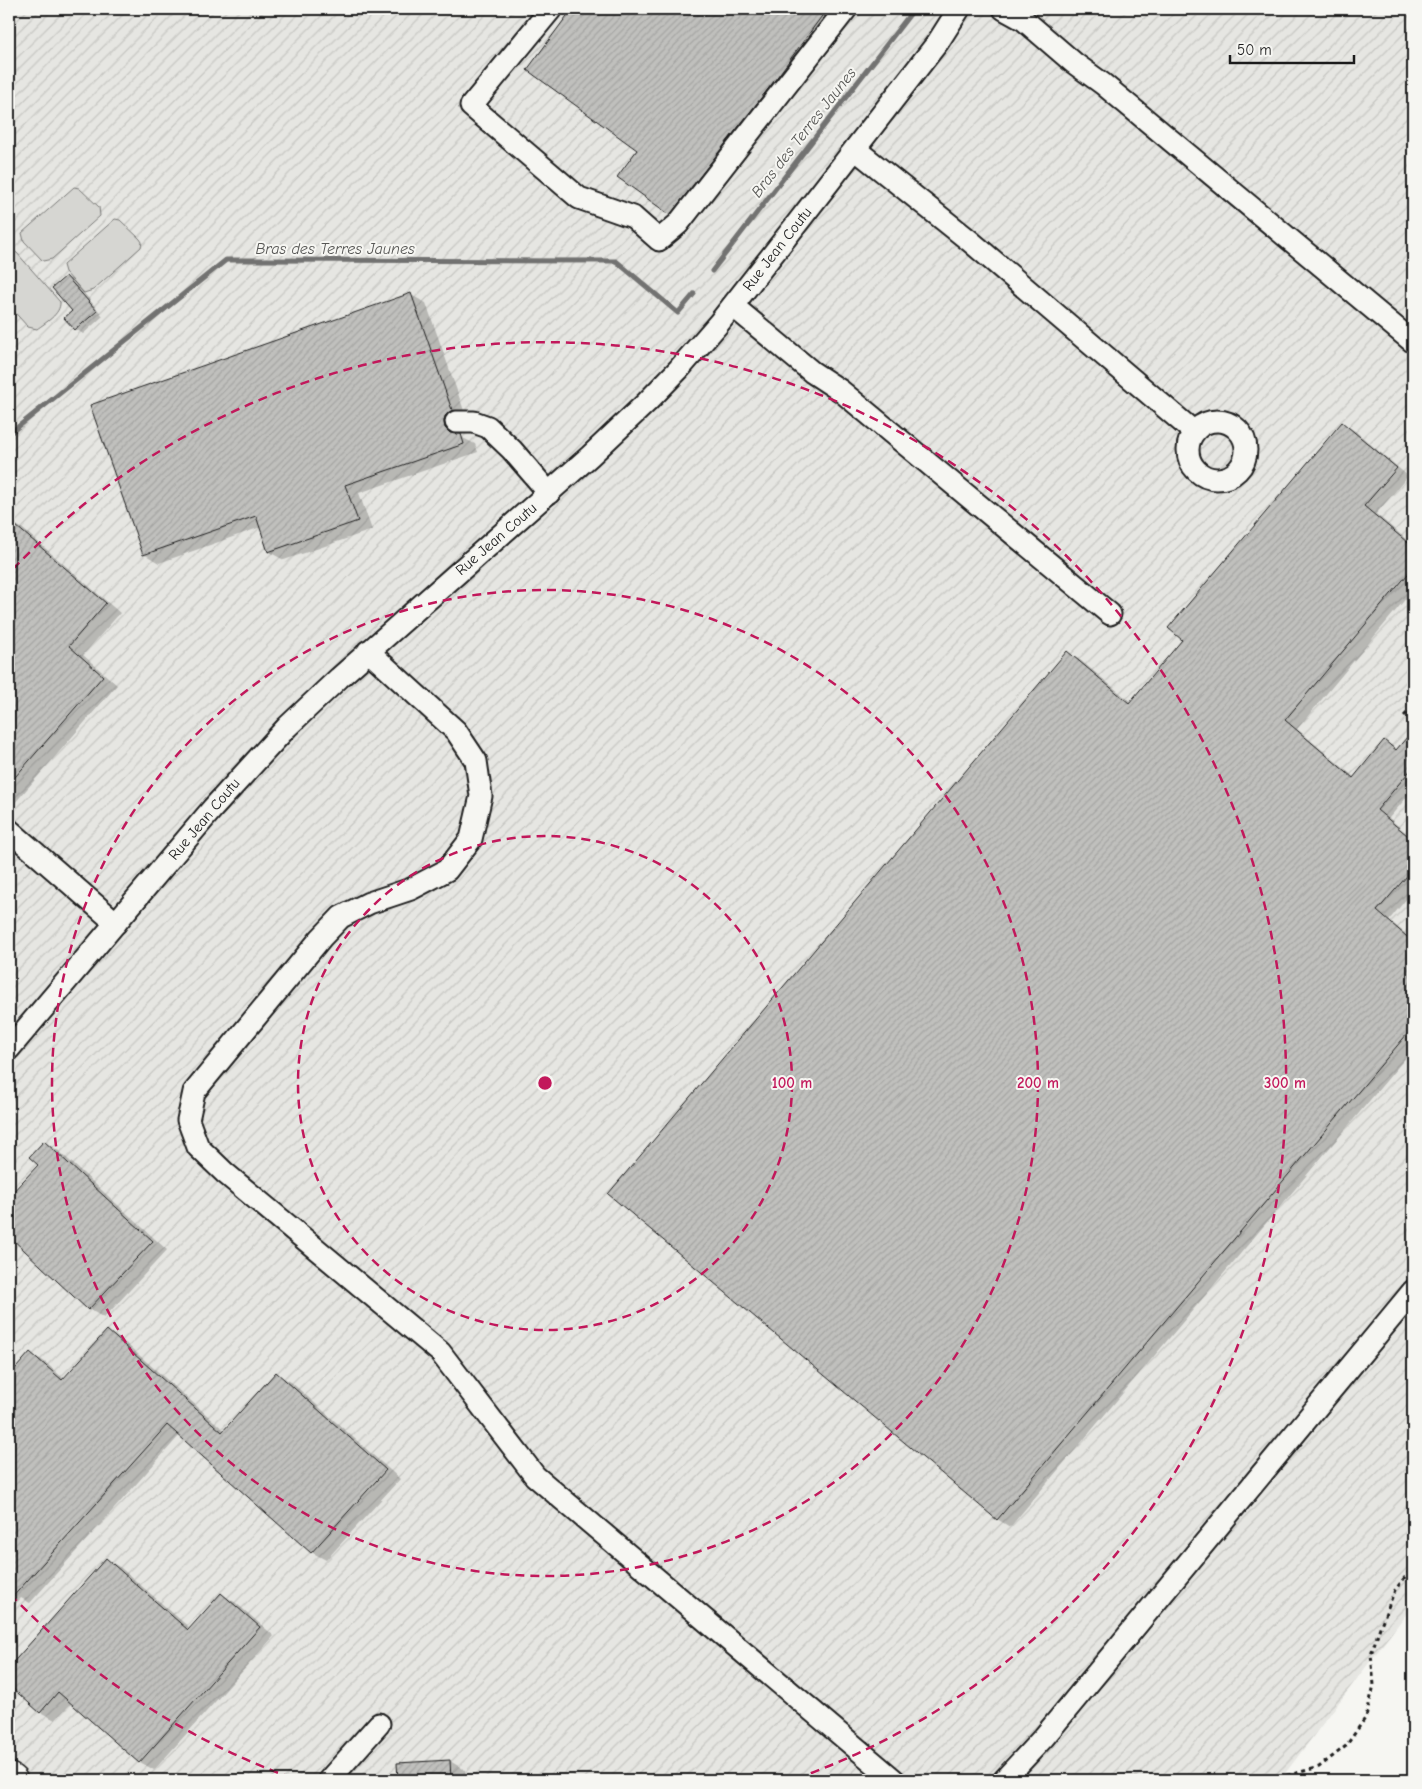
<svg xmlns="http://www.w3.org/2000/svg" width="1422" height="1789" font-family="'Comic Neue',sans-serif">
	<defs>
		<pattern id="industrial-furrows" width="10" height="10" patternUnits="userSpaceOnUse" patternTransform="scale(1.25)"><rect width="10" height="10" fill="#e6e6e2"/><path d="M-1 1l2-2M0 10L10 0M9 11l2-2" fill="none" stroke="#c5c5c1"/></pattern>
		<pattern id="building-hatch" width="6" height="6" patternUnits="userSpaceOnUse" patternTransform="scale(1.25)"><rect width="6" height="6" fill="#c0c0bd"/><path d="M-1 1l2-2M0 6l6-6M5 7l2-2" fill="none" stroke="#a4a4a2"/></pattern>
	</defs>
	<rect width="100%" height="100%" fill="#f6f6f2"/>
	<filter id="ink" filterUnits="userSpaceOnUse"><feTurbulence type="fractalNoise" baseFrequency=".02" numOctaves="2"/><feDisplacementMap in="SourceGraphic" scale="10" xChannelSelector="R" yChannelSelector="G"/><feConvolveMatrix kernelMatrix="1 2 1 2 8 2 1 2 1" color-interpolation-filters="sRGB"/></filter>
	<g filter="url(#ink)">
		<path fill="url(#industrial-furrows)" d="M9 9H1413V1605L1280 1780H9Z"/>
		<g fill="#d6d6d2" stroke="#797977">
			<path d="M74 187 79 188 99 207 100 216 52 259 43 261 24 241 22 233Z"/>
			<path d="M115 219 120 220 140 239 142 242 141 247 93 290 84 293 65 272 63 265Z"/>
			<path d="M12 250 17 253 60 302C61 314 45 323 37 329L28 327 9 306V251Z"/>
		</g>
		<g fill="#0003">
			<path d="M574 9H848L685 222 670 213 638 150 529 70Z"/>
			<path d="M67 277 74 281 103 316 83 334 76 329 74 311Z"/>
			<path d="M411 295 426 303 467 419 458 432 459 436 475 444 478 452 359 493 372 530 284 560 269 552 261 527 159 563 144 554Z"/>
			<path d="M1342 423 1355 431 1408 476 1376 514 1413 545V590L1297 729 1354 777 1385 741 1398 750 1413 732V790L1389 818 1413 839V891L1389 920 1413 940V1049L1010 1527 997 1519 1067 653 1080 660 1131 702 1184 640Z"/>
			<path d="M9 521 23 529 120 613 83 655 117 685 14 804 9 802Z"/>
			<path d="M44 1142 59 1151 167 1250 104 1318 89 1309 9 1235V1198L39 1165Z"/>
			<path d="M107 1331 122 1340 225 1431 276 1374 291 1382 400 1479 326 1560 311 1552 180 1435 30 1603 21 1598 9 1611V1377L30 1353 45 1362 64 1379Z"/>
			<path d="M106 1559 121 1568 191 1629 222 1594 236 1603 274 1636 154 1770 140 1762 72 1702 55 1720 40 1712 9 1684V1669Z"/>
			<path d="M450 1761 465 1770 466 1780H400L399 1764Z"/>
		</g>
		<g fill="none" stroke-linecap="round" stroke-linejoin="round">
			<g stroke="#727271" stroke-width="5">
				<path d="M712 271 914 9"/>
				<path d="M9 434 226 260 616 261 678 313 694 294"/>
			</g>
		</g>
		<g fill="url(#building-hatch)" stroke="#1c1c1c">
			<path d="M572 9H827L772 84 670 215 617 177 637 150 527 70Z"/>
			<path d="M66 276 97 311 75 330 64 318 72 311 52 288Z"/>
			<path d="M411 293 452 410 445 416 444 422 445 428 450 433 461 434 464 444 345 485 358 521 268 552 256 516 143 555 90 405Z"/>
			<path d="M1342 422 1397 468 1364 506 1413 547V568L1285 720 1353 778 1384 740 1396 750 1413 730V767L1377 810 1413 840V869L1377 911 1413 942V1027L997 1520 608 1194 1067 651 1129 703 1182 640 1168 628Z"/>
			<path d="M9 520 106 603 69 646 103 676 9 784Z"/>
			<path d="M44 1141 153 1241 88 1310 9 1236V1196L38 1165 29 1157Z"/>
			<path d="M107 1330 222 1432 276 1372 386 1470 311 1553 167 1425 9 1601V1376L30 1352 62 1380Z"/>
			<path d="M106 1558 188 1630 221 1593 260 1627 139 1763 58 1692 40 1713 9 1685V1667Z"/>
			<path d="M450 1760 451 1780H398L397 1763Z"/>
		</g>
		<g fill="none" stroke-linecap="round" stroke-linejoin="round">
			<defs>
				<g id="minor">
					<path d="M551 9 471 106 579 198 633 217 659 240 678 224 846 9"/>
					<path d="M1004 9 1024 20 1074 63 1103 84 1413 342"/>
					<path d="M855 149 970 241 1194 432"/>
					<path d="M733 306 812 372 841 391 1110 614"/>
					<circle cx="1217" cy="450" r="29"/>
					<path d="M456 422H474L488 427 512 450 549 493"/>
					<path d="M368 651 456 731 476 761 481 796 471 839 447 870 411 889 369 903 341 917 321 938 194 1092 188 1120 198 1147 225 1173 440 1352 535 1476 894 1780"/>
					<path d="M9 830 116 923"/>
					<path d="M9 1049 213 808 287 727 339 678 590 456 647 402 679 369 719 323 795 226 938 42 959 9"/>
					<path d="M329 1780 379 1724"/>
					<path d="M1004 1780 1044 1737 1413 1291"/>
				</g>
				<path id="major" d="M9 1777 13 1780"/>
			</defs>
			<use href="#minor" stroke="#1c1c1c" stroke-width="25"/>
			<use href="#major" stroke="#1c1c1c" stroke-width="31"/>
			<g stroke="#1c1c1c" stroke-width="3" stroke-dasharray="4 4" stroke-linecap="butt">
				<path d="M1404 716 1413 707"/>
				<path d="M1255 1780 1289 1775 1319 1767 1346 1746 1366 1717 1374 1685 1371 1654 1380 1627 1395 1590 1413 1567"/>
			</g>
			<use href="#minor" stroke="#f6f6f2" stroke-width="21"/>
			<use href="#major" stroke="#f6f6f2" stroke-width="28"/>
		</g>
	</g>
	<g fill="none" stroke="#c2185b" stroke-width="2.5" stroke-dasharray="9 6">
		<circle cx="545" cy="1083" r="247"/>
		<circle cx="545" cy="1083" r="493"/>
		<path d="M292 1778A740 740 0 0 1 13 1597M13 569A740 740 0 1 1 798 1778"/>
	</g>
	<g text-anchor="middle" stroke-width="4" stroke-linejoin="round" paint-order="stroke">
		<g font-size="15" fill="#1c1c1c" stroke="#f6f6f2">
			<text transform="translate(777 249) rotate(-52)" y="5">Rue Jean Coutu</text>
			<text transform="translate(496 539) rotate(-41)" y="5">Rue Jean Coutu</text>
			<text transform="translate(204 819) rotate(-50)" y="5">Rue Jean Coutu</text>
		</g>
		<g font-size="16" font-style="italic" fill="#565654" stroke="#f6f6f2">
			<text transform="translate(803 132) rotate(-52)" y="6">Bras des Terres Jaunes</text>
			<text x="335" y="254">Bras des Terres Jaunes</text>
		</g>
	</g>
	<circle cx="545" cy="1083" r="8" fill="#c2185b" stroke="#f6f6f2" stroke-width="2.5"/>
	<g font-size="15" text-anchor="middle" font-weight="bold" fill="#c2185b" stroke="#f6f6f2" stroke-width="4" stroke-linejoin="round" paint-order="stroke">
		<text x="792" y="1088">100 m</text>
		<text x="1038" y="1088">200 m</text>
		<text x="1285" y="1088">300 m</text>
	</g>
	<rect width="1422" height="1789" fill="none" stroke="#f6f6f2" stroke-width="30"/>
	<rect x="15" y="15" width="1392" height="1759" fill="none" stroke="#1c1c1c" stroke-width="2" filter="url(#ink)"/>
	<path d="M1230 55v8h124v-8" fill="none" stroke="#1c1c1c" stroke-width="2.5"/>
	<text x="1237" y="55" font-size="15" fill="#1c1c1c" stroke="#f6f6f2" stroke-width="4" paint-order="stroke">50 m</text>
</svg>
